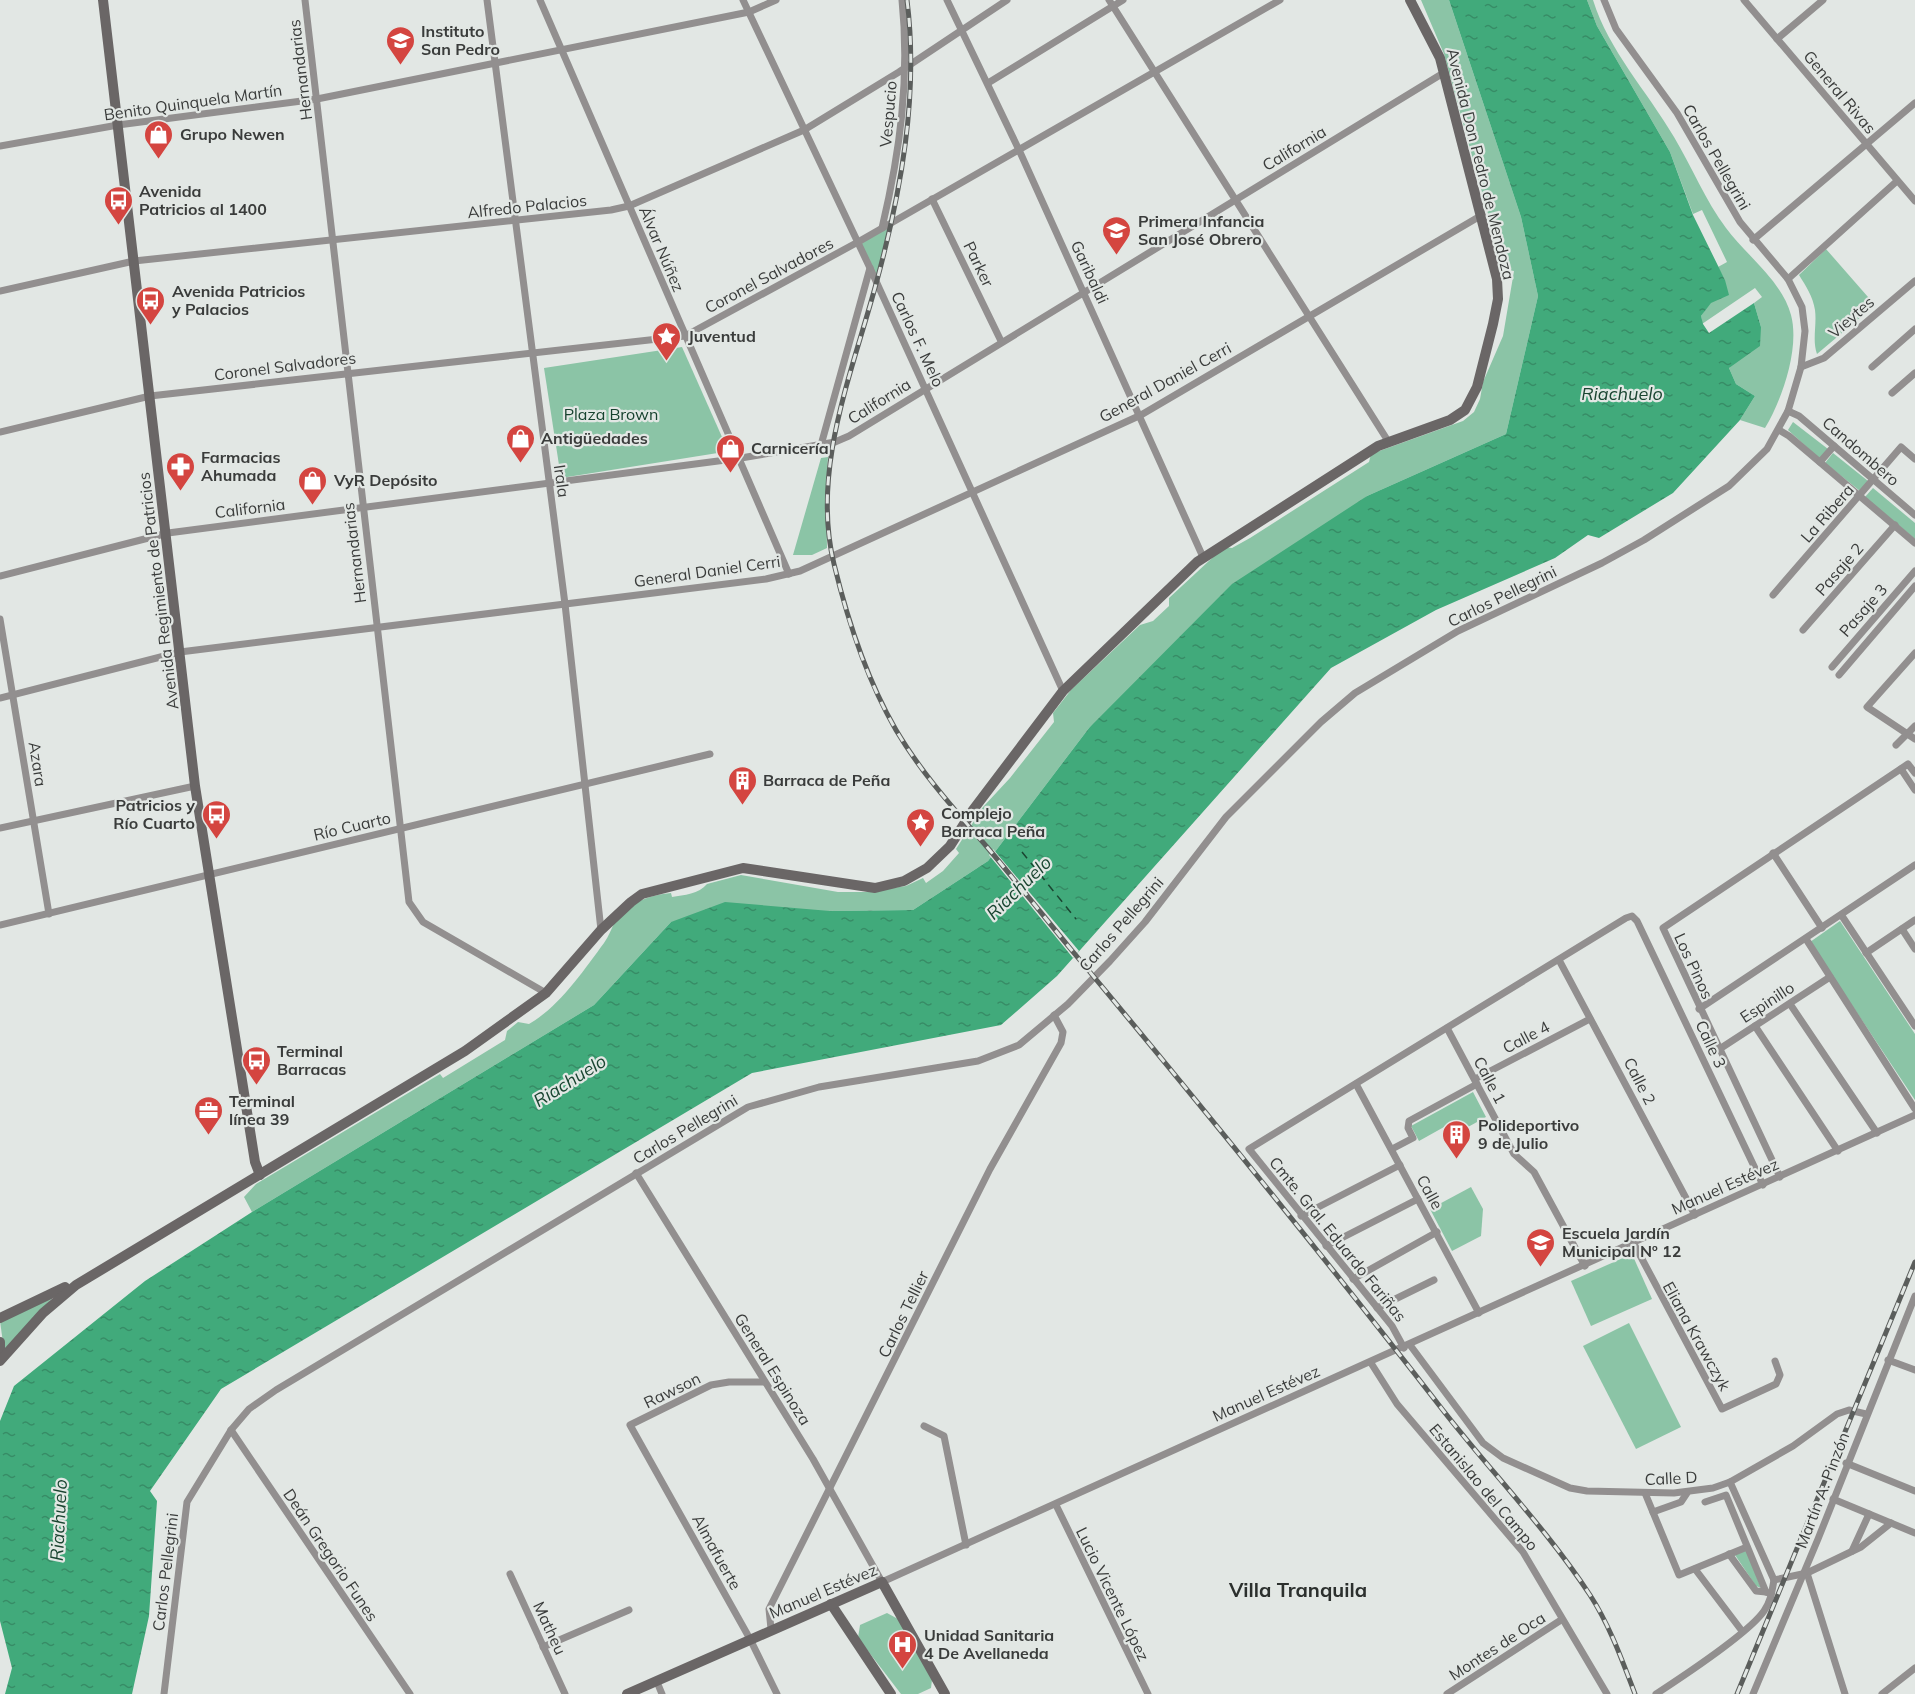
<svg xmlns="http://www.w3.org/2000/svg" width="1915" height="1694" font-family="Mulish,sans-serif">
	<defs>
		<pattern id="water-ripples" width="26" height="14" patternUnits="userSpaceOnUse" patternTransform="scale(1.5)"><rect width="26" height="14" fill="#41aa7b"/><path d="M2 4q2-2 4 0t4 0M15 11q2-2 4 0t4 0" fill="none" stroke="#378c66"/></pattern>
	</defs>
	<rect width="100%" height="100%" fill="#e2e7e4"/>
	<g fill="#8bc4a6">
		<path d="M1421 0H1449L1521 217 1538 296 1506 434 1367 496 1089 728 988 861 913 910 830 911 671 922 594 1005 252 1212 244 1197 256 1184 440 1074 443 1078 505 1040 507 1031 518 1022 529 1024C559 1007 584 970 604 943 609 936 611 929 615 922 626 903 650 895 671 893L672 897C684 895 699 894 707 884L741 875 838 892H865L906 886 923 878 926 883 943 871 959 853 956 849 983 807 1010 778 1054 722 1053 713 1071 690 1140 625 1153 621 1169 606V598L1224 547 1232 548 1250 538 1369 462 1371 454 1463 421 1474 412 1480 399 1483 382 1503 336 1514 271 1508 270 1502 240 1493 232 1444 54Z"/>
		<path d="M1587 0H1593C1609 51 1647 91 1674 137 1692 167 1705 200 1726 228 1746 255 1782 281 1791 315 1800 348 1782 400 1765 428L1740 420 1755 396 1736 384 1729 368 1761 327 1754 303 1762 297 1755 288 1702 324 1701 316 1725 280 1718 267 1727 262 1702 210 1693 214 1670 152 1597 26Z"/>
		<path d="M892 222 877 282 858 242Z"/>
		<path d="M1826 249 1875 305 1817 354C1812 340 1817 325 1815 310 1813 297 1806 286 1799 275Z"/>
		<path d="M682 347 726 446 724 452 561 478 544 368Z"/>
		<path d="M1793 422 1828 449 1820 459 1788 430Z"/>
		<path d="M1833 453 1868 481 1860 491 1825 463Z"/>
		<path d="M828 457 826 487 827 548 812 555H793L821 458Z"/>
		<path d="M1873 488 1915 523V539L1865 497Z"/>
		<path d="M1840 921 1915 1034V1100L1810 942Z"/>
		<path d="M1473 1092 1486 1117 1459 1132 1453 1122 1419 1141 1411 1126Z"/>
		<path d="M1471 1187 1483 1209 1481 1236 1452 1251 1430 1209Z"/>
		<path d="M1632 1254 1652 1299 1591 1326 1571 1281Z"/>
		<path d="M56 1294 4 1350 0 1321Z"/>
		<path d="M1629 1323 1681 1427 1636 1449 1583 1346Z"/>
		<path d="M1746 1550 1761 1588 1756 1586 1735 1555Z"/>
		<path d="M887 1613 898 1619 932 1680 931 1688 918 1694H901L858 1638 860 1625Z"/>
	</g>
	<path fill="url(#water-ripples)" d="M1449 0H1587L1597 26 1670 152 1693 215 1725 280 1729 295 1711 303 1701 316 1703 324 1709 333 1754 303 1761 327 1760 346 1729 368 1736 384 1755 396 1740 420 1673 493 1599 538 1588 535 1555 558 1436 610 1331 668 1057 976 1001 1025 752 1073 221 1389 150 1491 157 1501 149 1616 132 1694H5L12 1668 0 1621V1421L14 1386 145 1281 252 1212 594 1005 671 922 725 902 830 911 913 910 988 861 1089 728 1232 584 1367 496 1506 434 1538 296 1521 217Z"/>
	<path fill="#e2e7e4" d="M993 849 1079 951 1073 958 989 855Z"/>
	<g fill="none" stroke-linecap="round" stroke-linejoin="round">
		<path stroke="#1a4531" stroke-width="1.5" stroke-dasharray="8 6" stroke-linecap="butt" d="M1022 852 1076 919"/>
		<g stroke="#928f8f" stroke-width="7">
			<path d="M305 0 409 902 423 922 546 993"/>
			<path d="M487 0 565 604 601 930"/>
			<path d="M540 0 789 574"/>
			<path d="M743 0 870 268 1063 691"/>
			<path d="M947 0 1019 150 1203 557"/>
			<path d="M1109 0 1388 441"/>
			<path d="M1744 0 1915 201"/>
			<path d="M1777 39 1823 0"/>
			<path d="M988 83 1123 0"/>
			<path d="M0 146 118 125 317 99 749 12 776 0"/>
			<path d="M932 199 1001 341"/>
			<path d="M882 228C900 152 910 78 902 0"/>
			<path d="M1753 240 1915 103"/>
			<path d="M1788 279 1897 181"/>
			<path d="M0 291 134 261 611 210 629 206 804 130 899 72 1007 0"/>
			<path d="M1801 367 1824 358 1915 281"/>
			<path d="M1872 367 1915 329"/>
			<path d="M1892 393 1915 373"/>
			<path d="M1788 411 1799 416 1915 515"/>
			<path d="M1779 430 1789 436 1915 543"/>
			<path d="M0 432 150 396 685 336 858 242 1280 0"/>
			<path d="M821 445 870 268"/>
			<path d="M1820 462 1834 446"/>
			<path d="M0 576 168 533 741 458 835 442 849 436 1445 72"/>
			<path d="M1773 595 1901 447 1915 459"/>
			<path d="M0 619 49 914"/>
			<path d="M1803 630 1895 525"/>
			<path d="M1915 653 1867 707 1915 739"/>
			<path d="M1832 667 1915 571"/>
			<path d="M1839 675 1915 586"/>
			<path d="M0 698 180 652 766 579 800 571 1141 415 1482 215"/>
			<path d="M1896 745 1915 726"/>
			<path d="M1901 769 1915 790"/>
			<path d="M0 828 195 786"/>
			<path d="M1773 853 1822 928"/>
			<path d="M1842 916 1915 1026"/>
			<path d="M0 925 710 754"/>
			<path d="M1902 929 1915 949"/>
			<path d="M1806 939 1915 1109"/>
			<path d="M1866 953 1915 920"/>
			<path d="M1559 960 1695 1215"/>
			<path d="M1790 1004 1877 1133"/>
			<path d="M1699 1009 1915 865"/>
			<path d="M1755 1026 1838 1151"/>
			<path d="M1447 1028 1514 1154 1534 1172 1585 1266"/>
			<path d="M1718 1050 1830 977"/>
			<path d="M1475 1079 1590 1019"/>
			<path d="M1356 1084 1479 1313"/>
			<path d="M1392 1149 1413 1138 1408 1128 1409 1121 1477 1084"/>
			<path d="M636 1173 813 1459 882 1582 1915 1115"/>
			<path d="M1780 1177 1663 928 1908 764 1915 773"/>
			<path d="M1301 1216 1400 1165"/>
			<path d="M1634 1244 1722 1409 1776 1384 1780 1375 1775 1361"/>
			<path d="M1326 1246 1418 1199"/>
			<path d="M1353 1279 1437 1232"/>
			<path d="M1377 1308 1434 1280"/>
			<path d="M1410 1345 1483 1443 1503 1458 1570 1488 1587 1491 1674 1493 1713 1488 1730 1482 1793 1446 1837 1414 1849 1410 1866 1414"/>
			<path d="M1404 1348 1392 1326 1249 1149 1626 918 1632 916 1637 921 1763 1185"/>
			<path d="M1888 1360 1915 1370"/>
			<path d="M1371 1363 1397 1404 1523 1552 1607 1694"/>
			<path d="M764 1382H729L711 1385 630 1425 750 1639 777 1694"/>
			<path d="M924 1426 944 1436 966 1545"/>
			<path d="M231 1430 410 1694"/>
			<path d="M1846 1463 1915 1491"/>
			<path d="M1730 1482 1774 1580"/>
			<path d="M1645 1493 1679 1575 1747 1547"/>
			<path d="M1833 1499 1915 1533"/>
			<path d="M1705 1502 1726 1495 1766 1592 1771 1594"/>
			<path d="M1056 1505 1148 1694"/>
			<path d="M1653 1512 1681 1502 1687 1493"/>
			<path d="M1852 1551 1869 1514"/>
			<path d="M1729 1554 1756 1591 1766 1592"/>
			<path d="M1695 1569 1742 1631"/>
			<path d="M1807 1573 1861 1547 1891 1523"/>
			<path d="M510 1574 565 1694"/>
			<path d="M1774 1580 1807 1573 1845 1694"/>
			<path d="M771 1629 769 1609 990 1169 1061 1043 1063 1032 1054 1015"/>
			<path d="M543 1647 629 1610"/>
			<path d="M657 1682 662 1694"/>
			<path d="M164 1694 187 1502 231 1430 249 1409 276 1390 748 1107 819 1087 978 1061 1019 1045 1068 1004 1110 961 1145 922 1226 817 1321 722 1355 693 1458 631 1602 563 1644 540 1729 486 1767 449 1788 411 1801 367 1805 331 1802 307 1788 279 1740 222 1677 113 1616 29 1604 0"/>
			<path d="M1447 1694 1561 1620"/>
			<path d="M1656 1694C1682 1677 1748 1634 1764 1611 1771 1601 1772 1591 1774 1580"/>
			<path d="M1753 1694 1818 1539 1915 1296"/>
			<path d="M1882 1694 1915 1668"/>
		</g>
		<g stroke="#6a6666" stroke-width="10">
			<path d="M103 0 195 786 255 1162 260 1175"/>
			<path d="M0 1318 65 1287"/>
			<path d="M0 1342V1360"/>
			<path d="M0 1361 43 1313 76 1285 465 1051 546 993 601 930 631 902 642 894 743 868 875 888 904 881 927 868 950 846 973 810 1063 691 1197 562 1378 446 1450 420 1465 410 1477 387 1493 324 1498 299 1497 279 1440 58 1410 0"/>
			<path d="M831 1604 891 1694"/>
			<path d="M627 1694 882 1582 945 1694"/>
		</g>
		<defs>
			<g id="rail">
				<path d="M907 0C919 95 901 192 876 284 852 373 811 470 834 564 848 622 866 678 896 730 922 774 955 810 987 847 1015 880 1042 914 1069 947 1196 1099 1321 1253 1442 1409 1491 1472 1546 1528 1590 1595 1610 1626 1622 1660 1635 1694"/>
				<path d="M1737 1694 1915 1262"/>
			</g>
		</defs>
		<use href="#rail" stroke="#5b5e5c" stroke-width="5"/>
		<use href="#rail" stroke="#e2e7e4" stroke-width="3" stroke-dasharray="9" stroke-linecap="butt"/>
	</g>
	<defs>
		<symbol id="school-pin" viewBox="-11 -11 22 30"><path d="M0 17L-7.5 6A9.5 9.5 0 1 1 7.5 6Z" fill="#d44540" stroke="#e2e7e4"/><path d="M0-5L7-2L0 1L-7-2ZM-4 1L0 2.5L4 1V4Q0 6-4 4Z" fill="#fff"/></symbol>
		<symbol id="shop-pin" viewBox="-11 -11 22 30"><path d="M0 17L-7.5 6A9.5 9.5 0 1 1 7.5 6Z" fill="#d44540" stroke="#e2e7e4"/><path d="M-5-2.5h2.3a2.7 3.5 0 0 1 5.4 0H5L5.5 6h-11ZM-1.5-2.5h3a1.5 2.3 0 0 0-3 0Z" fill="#fff"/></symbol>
		<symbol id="bus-pin" viewBox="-11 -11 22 30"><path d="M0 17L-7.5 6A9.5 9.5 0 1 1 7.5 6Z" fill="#d44540" stroke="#e2e7e4"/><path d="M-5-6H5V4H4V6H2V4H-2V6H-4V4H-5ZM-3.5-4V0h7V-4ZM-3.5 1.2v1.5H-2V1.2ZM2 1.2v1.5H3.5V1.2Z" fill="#fff"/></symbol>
		<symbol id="sight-pin" viewBox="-11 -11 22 30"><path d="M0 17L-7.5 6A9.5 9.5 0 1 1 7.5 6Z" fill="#d44540" stroke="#e2e7e4"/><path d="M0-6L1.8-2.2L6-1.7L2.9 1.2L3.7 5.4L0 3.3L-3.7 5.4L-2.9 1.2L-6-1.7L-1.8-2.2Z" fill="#fff"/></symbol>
		<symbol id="pharmacy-pin" viewBox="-11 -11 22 30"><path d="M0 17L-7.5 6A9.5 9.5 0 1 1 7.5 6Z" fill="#d44540" stroke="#e2e7e4"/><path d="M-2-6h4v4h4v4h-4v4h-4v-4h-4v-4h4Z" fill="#fff"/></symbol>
		<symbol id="building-pin" viewBox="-11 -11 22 30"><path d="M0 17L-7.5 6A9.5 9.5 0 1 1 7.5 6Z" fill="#d44540" stroke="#e2e7e4"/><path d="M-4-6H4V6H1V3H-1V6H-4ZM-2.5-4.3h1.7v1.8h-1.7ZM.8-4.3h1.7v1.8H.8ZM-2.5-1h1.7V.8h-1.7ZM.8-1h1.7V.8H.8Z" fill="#fff"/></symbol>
		<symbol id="office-pin" viewBox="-11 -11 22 30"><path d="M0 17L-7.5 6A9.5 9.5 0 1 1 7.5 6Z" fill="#d44540" stroke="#e2e7e4"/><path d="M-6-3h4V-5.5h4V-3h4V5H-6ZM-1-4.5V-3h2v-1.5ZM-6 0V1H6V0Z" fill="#fff"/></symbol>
		<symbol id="hospital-pin" viewBox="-11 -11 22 30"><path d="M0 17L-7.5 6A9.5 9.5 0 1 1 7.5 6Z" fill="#d44540" stroke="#e2e7e4"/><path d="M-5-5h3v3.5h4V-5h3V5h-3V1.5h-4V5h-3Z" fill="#fff"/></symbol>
	</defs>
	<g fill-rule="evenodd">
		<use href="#school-pin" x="384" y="24" width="33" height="45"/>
		<use href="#shop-pin" x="142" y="118" width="33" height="45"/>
		<use href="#bus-pin" x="102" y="184" width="33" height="45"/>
		<use href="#school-pin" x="1100" y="214" width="33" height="45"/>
		<use href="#bus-pin" x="134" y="284" width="33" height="45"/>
		<use href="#sight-pin" x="650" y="320" width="33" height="45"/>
		<use href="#shop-pin" x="504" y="422" width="33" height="45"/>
		<use href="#shop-pin" x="714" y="432" width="33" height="45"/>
		<use href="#pharmacy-pin" x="164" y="450" width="33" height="45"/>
		<use href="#shop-pin" x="296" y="464" width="33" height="45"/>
		<use href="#building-pin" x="726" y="764" width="33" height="45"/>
		<use href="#bus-pin" x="200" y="798" width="33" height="45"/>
		<use href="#sight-pin" x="904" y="806" width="33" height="45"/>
		<use href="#bus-pin" x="240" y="1044" width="33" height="45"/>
		<use href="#office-pin" x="192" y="1094" width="33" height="45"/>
		<use href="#building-pin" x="1440" y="1118" width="33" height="45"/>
		<use href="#school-pin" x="1524" y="1226" width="33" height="45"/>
		<use href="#hospital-pin" x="886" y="1628" width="33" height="45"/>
	</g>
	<g text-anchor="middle" stroke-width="4.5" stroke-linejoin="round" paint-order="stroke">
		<g font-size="16" font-weight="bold" fill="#3a3c3b" stroke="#e2e7e4" text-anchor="start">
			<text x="421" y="37">Instituto<tspan x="421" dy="18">San Pedro</tspan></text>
			<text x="180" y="140">Grupo Newen</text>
			<text x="139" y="197">Avenida<tspan x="139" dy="18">Patricios al 1400</tspan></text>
			<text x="1138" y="227">Primera Infancia<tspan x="1138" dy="18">San José Obrero</tspan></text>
			<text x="172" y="297">Avenida Patricios<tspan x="172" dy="18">y Palacios</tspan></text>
			<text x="688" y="342">Juventud</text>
			<text x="541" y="444">Antigüedades</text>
			<text x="751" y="454">Carnicería</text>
			<text x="201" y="463">Farmacias<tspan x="201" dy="18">Ahumada</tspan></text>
			<text x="334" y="486">VyR Depósito</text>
			<text x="763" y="786">Barraca de Peña</text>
			<text x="195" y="811" text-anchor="end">Patricios y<tspan x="195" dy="18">Río Cuarto</tspan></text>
			<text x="941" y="819">Complejo<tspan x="941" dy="18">Barraca Peña</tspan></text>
			<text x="277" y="1057">Terminal<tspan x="277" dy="18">Barracas</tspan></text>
			<text x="229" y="1107">Terminal<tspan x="229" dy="18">línea 39</tspan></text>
			<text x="1478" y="1131">Polideportivo<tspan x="1478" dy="18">9 de Julio</tspan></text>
			<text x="1562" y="1239">Escuela Jardín<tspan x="1562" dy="18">Municipal Nº 12</tspan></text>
			<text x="924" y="1641">Unidad Sanitaria<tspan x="924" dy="18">4 De Avellaneda</tspan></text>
		</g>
		<g font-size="16" fill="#3a3c3b" stroke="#e2e7e4">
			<text transform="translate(300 70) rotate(-97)" y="6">Hernandarias</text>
			<text transform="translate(1840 92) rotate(50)" y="6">General Rivas</text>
			<text transform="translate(193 102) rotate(-8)" y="6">Benito Quinquela Martín</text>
			<text transform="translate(888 114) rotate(-85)" y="6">Vespucio</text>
			<text transform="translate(1294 148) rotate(-31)" y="6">California</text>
			<text transform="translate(1717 157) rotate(60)" y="6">Carlos Pellegrini</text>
			<text transform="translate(1481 164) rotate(76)" y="6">Avenida Don Pedro de Mendoza</text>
			<text transform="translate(527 206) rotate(-6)" y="6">Alfredo Palacios</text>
			<text transform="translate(662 249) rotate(67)" y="6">Álvar Núñez</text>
			<text transform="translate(979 264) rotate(64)" y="6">Parker</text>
			<text transform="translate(1090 272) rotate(65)" y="6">Garibaldi</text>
			<text transform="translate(769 275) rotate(-28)" y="6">Coronel Salvadores</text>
			<text transform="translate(1851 317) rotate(-41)" y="6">Vieytes</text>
			<text transform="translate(918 339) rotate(65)" y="6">Carlos F. Melo</text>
			<text transform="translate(285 366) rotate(-7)" y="6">Coronel Salvadores</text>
			<text transform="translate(1165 382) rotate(-29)" y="6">General Daniel Cerri</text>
			<text transform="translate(879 401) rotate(-32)" y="6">California</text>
			<text transform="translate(1861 451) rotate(41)" y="6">Candombero</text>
			<text transform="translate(562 481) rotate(82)" y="6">Irala</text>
			<text transform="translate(250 508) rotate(-7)" y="6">California</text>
			<text transform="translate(1827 513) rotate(-49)" y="6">La Ribera</text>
			<text transform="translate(354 553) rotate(-97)" y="6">Hernandarias</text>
			<text transform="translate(1839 569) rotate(-49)" y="6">Pasaje 2</text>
			<text transform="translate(707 571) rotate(-8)" y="6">General Daniel Cerri</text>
			<text transform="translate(158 591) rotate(-97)" y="6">Avenida Regimiento de Patricios</text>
			<text transform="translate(1502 596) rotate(-26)" y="6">Carlos Pellegrini</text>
			<text transform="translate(1863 610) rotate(-49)" y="6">Pasaje 3</text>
			<text transform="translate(38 764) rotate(81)" y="6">Azara</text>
			<text transform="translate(352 826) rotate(-13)" y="6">Río Cuarto</text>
			<text transform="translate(1121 924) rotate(-49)" y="6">Carlos Pellegrini</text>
			<text transform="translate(1694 966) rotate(65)" y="6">Los Pinos</text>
			<text transform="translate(1767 1002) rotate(-33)" y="6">Espinillo</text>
			<text transform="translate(1526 1037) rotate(-28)" y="6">Calle 4</text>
			<text transform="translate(1711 1044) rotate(65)" y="6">Calle 3</text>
			<text transform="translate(1490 1080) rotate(62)" y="6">Calle 1</text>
			<text transform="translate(1640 1081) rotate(63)" y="6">Calle 2</text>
			<text transform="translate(685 1129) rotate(-31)" y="6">Carlos Pellegrini</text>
			<text transform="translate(1725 1186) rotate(-24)" y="6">Manuel Estévez</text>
			<text transform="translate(1430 1192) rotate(61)" y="6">Calle</text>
			<text transform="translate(1338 1239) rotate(51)" y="6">Cmte. Gral. Eduardo Fariñas</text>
			<text transform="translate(903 1314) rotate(-64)" y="6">Carlos Tellier</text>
			<text transform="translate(1697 1336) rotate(61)" y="6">Eliana Krawczyk</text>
			<text transform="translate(773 1369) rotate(58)" y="6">General Espinoza</text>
			<text transform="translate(672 1390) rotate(-26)" y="6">Rawson</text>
			<text transform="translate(1266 1393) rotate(-24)" y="6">Manuel Estévez</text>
			<text transform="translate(1671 1478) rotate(-3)" y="6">Calle D</text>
			<text transform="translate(1484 1487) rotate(50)" y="6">Estanislao del Campo</text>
			<text transform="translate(1822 1490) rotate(-69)" y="6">Martín A. Pinzón</text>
			<text transform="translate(717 1552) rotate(61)" y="6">Almafuerte</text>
			<text transform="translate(331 1555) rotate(56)" y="6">Deán Gregorio Funes</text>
			<text transform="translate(165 1572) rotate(-83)" y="6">Carlos Pellegrini</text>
			<text transform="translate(823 1591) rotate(-23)" y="6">Manuel Estévez</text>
			<text transform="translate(1113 1594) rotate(64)" y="6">Lucio Vicente López</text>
			<text transform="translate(550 1628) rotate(65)" y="6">Matheu</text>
			<text transform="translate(1497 1646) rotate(-33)" y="6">Montes de Oca</text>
		</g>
		<g font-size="16" fill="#16422e" stroke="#e2e7e4">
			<text x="611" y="420">Plaza Brown</text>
		</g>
		<g font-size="18" font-style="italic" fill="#1a4531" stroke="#e2e7e4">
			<text x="1622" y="400">Riachuelo</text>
			<text transform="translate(1019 888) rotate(-44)" y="6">Riachuelo</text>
			<text transform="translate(570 1081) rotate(-32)" y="6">Riachuelo</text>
			<text transform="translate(59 1520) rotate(-87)" y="6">Riachuelo</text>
		</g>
		<g font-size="20" font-weight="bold" fill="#2c302e" stroke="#e2e7e4">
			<text x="1298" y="1597">Villa Tranquila</text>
		</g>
	</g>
</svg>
